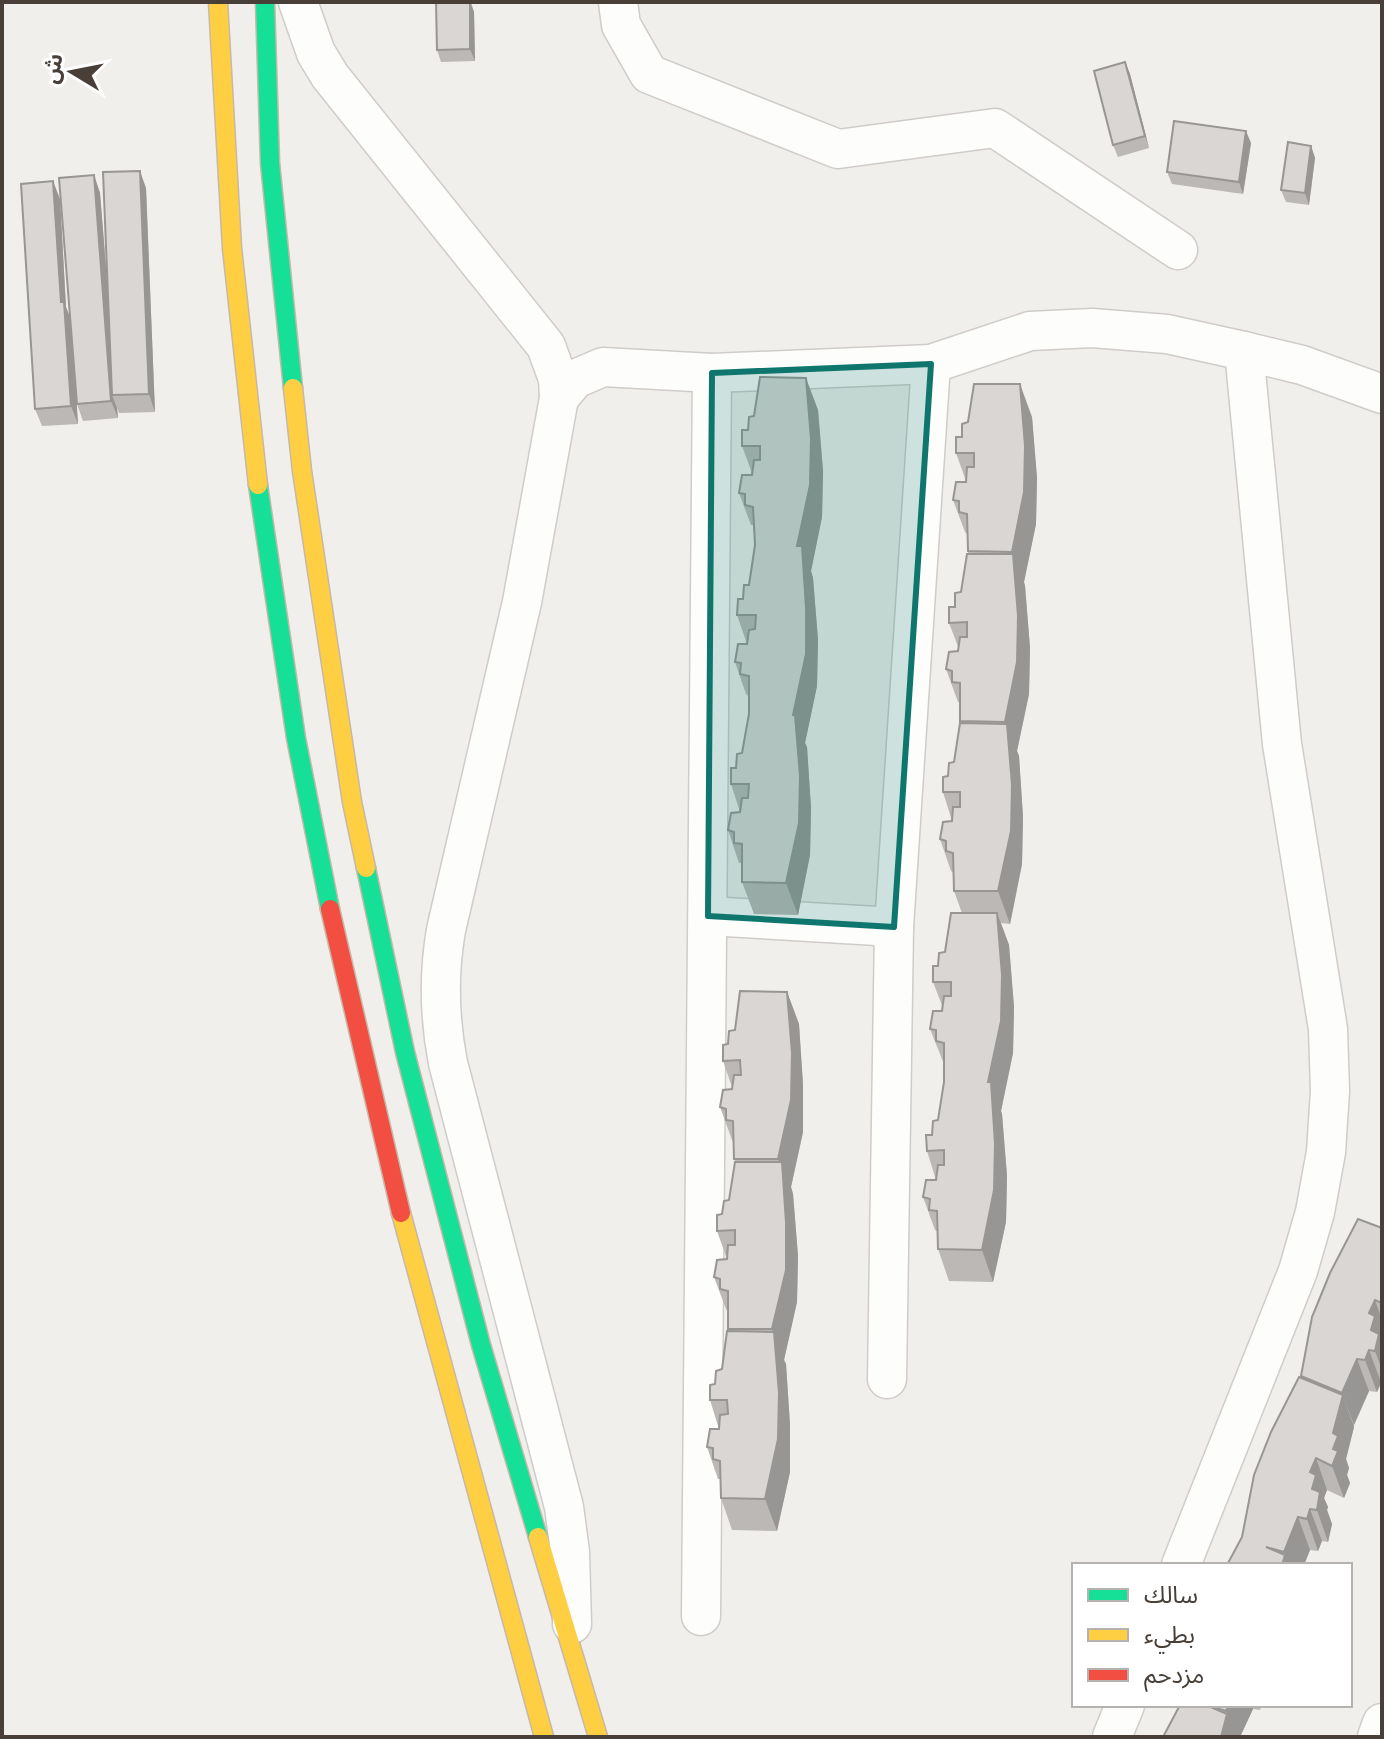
<svg xmlns="http://www.w3.org/2000/svg" width="1384" height="1739" font-family="'Sofia Sans Condensed','Noto Sans Arabic',sans-serif">
	<rect width="100%" height="100%" fill="#f1efec"/>
	<g fill="none" stroke-linecap="round" stroke-linejoin="round">
		<defs>
			<g id="street">
				<path d="M298 2 316 53 330 76 546 346 558 379 559 398 522 602 446 930C438 976 439 1017 448 1063L564 1507 570 1552 572 1624"/>
				<path d="M618 2 621 25 649 74 838 149 995 128 1178 250"/>
				<path d="M559 398 575 379 603 367 712 373 931 364 1030 331 1092 328 1167 334 1244 351 1302 365 1382 394"/>
				<path d="M708 916 894 927"/>
				<path d="M887 1379 894 927 931 364"/>
				<path d="M1181 1565 1298 1271 1315 1212 1326 1152 1330 1091 1328 1029 1282 744 1244 351"/>
				<path d="M701 1616 712 373"/>
				<path d="M1112 1737 1125 1705"/>
				<path d="M1377 1737 1382 1723"/>
			</g>
			<g id="fast">
				<path d="M265 2 270 163 293 388"/>
				<path d="M258 485 296 738 330 909"/>
				<path d="M366 868 405 1052 481 1345 538 1537"/>
			</g>
			<g id="slow">
				<path d="M218 2 232 248 258 485"/>
				<path d="M293 388 302 471 352 802 366 868"/>
				<path d="M401 1213 544 1737"/>
				<path d="M538 1537 598 1737"/>
			</g>
			<path id="jam" d="M330 909 401 1213"/>
		</defs>
		<use href="#street" stroke="#cfccc9" stroke-width="41"/>
		<use href="#fast" stroke="#c8b8a8" stroke-width="21"/>
		<use href="#slow" stroke="#c8b8a8" stroke-width="21"/>
		<use href="#jam" stroke="#c8b8a8" stroke-width="21"/>
		<use href="#street" stroke="#fdfdfc" stroke-width="38"/>
		<use href="#fast" stroke="#16e098" stroke-width="18"/>
		<use href="#slow" stroke="#ffcf43" stroke-width="18"/>
		<use href="#jam" stroke="#f24e42" stroke-width="18"/>
	</g>
	<g fill="#bbb8b5">
		<path d="M436 2H471L474 12 475 61 441 62 437 50Z"/>
		<path d="M1125 62 1130 74 1149 148 1118 157 1113 145Z"/>
		<path d="M1251 143 1243 194 1172 184 1167 172Z"/>
		<path d="M1311 146 1315 158 1309 205 1286 202 1281 190Z"/>
		<path d="M94 175 100 193 109 300 146 188 155 412 119 413 117 408 118 418 83 421 77 404 74 362 78 424 42 426 35 409 60 199 66 307 70 317Z"/>
		<path d="M818 410 823 471 822 517 811 571 813 578 818 640 817 686 805 743 807 747 811 808 810 855 798 915 754 914 742 882V866L741 863H739L728 830 740 812 731 784 742 753 749 714V697L746 694 735 662 747 644 737 615 749 585 755 545 754 530 753 525H751L739 493 752 473 742 446 748 430Z"/>
		<path d="M1032 417 1037 478 1036 524 1024 582 1025 586 1030 648 1029 694 1017 751 1019 756 1023 817 1022 864 1010 924 1001 923 1009 945 1014 1007 1013 1053 1001 1111 1002 1114 1007 1176 1006 1222 993 1282 949 1281 938 1249V1232L935 1230 923 1197 936 1180 927 1151 938 1120 944 1082V1064L930 1029 942 1011 943 1008 933 982 938 966 962 913 954 891V873L951 871 940 839 952 821 943 792 954 762 961 723 959 702H958L946 669 958 651 959 649 949 623 961 592 968 554 967 534 965 532 953 500 966 481 956 453 962 437Z"/>
		<path d="M787 992 799 1024 803 1085V1132L791 1187 793 1194 798 1256 797 1302 784 1360 786 1364 790 1425V1472L777 1531 732 1530 721 1498 720 1479H718L707 1447 719 1429 710 1400 722 1369 729 1331 728 1312 726 1309 714 1277 727 1259 717 1231 729 1200 735 1162 734 1142 732 1140 720 1107 732 1089V1087L723 1061 735 1030Z"/>
		<path d="M1382 1228V1382L1377 1392 1369 1391 1354 1425V1427L1346 1459 1349 1468 1347 1475 1350 1483 1344 1498 1327 1490 1324 1498 1328 1507 1327 1510 1332 1524 1328 1542 1322 1541 1318 1551 1310 1550 1304 1565 1242 1537 1302 1379 1301 1376Z"/>
		<path d="M1180 1705H1262L1260 1710 1253 1709 1240 1737Z"/>
	</g>
	<g fill="#989694">
		<path d="M470 2 474 12 475 61 470 49Z"/>
		<path d="M1125 62 1130 74 1149 148 1145 136Z"/>
		<path d="M1246 131 1251 143 1243 194 1239 182Z"/>
		<path d="M1311 146 1315 158 1309 205 1305 193Z"/>
		<path d="M140 171 146 188 155 412 149 394Z"/>
		<path d="M94 175 100 193 116 395H112L117 408 118 418 111 401Z"/>
		<path d="M53 181 60 199 66 307 71 320 78 424 71 406 61 302Z"/>
		<path d="M806 378 818 410 823 471 822 517 811 571 813 578 818 640 817 686 805 743 807 747 811 808 810 855 798 915 786 883 793 715 797 546Z"/>
		<path d="M1020 384 1032 417 1037 478 1036 524 1024 582 1025 586 1030 648 1029 694 1017 751 1019 756 1023 817 1022 864 1010 924 998 891 1007 730 1005 722 1014 557 1012 552Z"/>
		<path d="M997 913 1009 945 1014 1007 1013 1053 1001 1111 1002 1114 1007 1176 1006 1222 993 1282 982 1250 988 1082Z"/>
		<path d="M787 992 799 1024 803 1085V1132L791 1187 793 1194 798 1256 797 1302 784 1360 786 1364 790 1425V1472L777 1531 765 1499 774 1335 772 1329 782 1170 778 1159Z"/>
		<path d="M1375 1300 1382 1320V1370L1375 1351 1369 1313Z"/>
		<path d="M1369 1350 1381 1382 1377 1392 1365 1360Z"/>
		<path d="M1357 1359 1369 1391 1354 1425 1342 1393Z"/>
		<path d="M1343 1395 1354 1427 1346 1459 1349 1468 1347 1475 1350 1483 1344 1498 1332 1466 1333 1433Z"/>
		<path d="M1316 1458 1327 1490 1324 1498 1328 1507 1327 1510 1332 1524 1328 1542 1317 1510 1312 1489 1310 1472Z"/>
		<path d="M1310 1509 1322 1541 1318 1551 1307 1519Z"/>
		<path d="M1298 1517 1310 1550 1304 1565H1282L1285 1555 1284 1552Z"/>
		<path d="M1229 1705H1251L1253 1709 1240 1737H1221L1227 1714 1226 1711Z"/>
	</g>
	<g fill="#d9d6d3" stroke="#989694" stroke-width="2">
		<path d="M436 2H470V49L437 50Z"/>
		<path d="M1125 62 1145 136 1113 145 1094 71Z"/>
		<path d="M1174 121 1246 131 1239 182 1167 172Z"/>
		<path d="M1288 142 1311 146 1305 193 1281 190Z"/>
		<path d="M140 171 149 394 112 395 103 172Z"/>
		<path d="M94 175 111 401 77 404 59 178Z"/>
		<path d="M53 181 61 302H64L71 406 35 409 21 184Z"/>
		<path d="M760 377 806 378 811 439 810 485 797 546H802L806 608V654L793 715H795L800 776 799 823 786 883 742 882V844L734 843V832L728 830 731 813 740 812 742 798H748L749 784H731V768H736L737 754 742 753 749 714V676L740 674 741 663 735 662 738 644H747L749 630 755 629 756 615H737L738 599H743L744 585H749L755 545 753 507 745 505V494L739 493 742 475H752L754 460H760V446H742V430H748L749 417 754 416Z"/>
		<path d="M974 384H1020L1025 446 1024 492 1012 552 968 551 967 514 959 512V501L953 500 956 482H966L967 467H974V453H956V437H962V424L968 422Z"/>
		<path d="M967 554H1013L1018 616 1017 662 1005 722 960 721V683L952 682V671L946 669 949 652 958 651 960 637H967V622L949 623V607H955V593L961 592Z"/>
		<path d="M960 723 1007 724 1012 785 1011 831 998 891H954L953 853 946 851V841L940 839 943 822 952 821 953 807H960V792H943V777L948 776 949 763 954 762Z"/>
		<path d="M951 913H997L1002 975 1001 1021 988 1082H991L995 1144 994 1190 982 1250 938 1249 937 1211 929 1210 930 1199 923 1197 926 1180H936L938 1165H944V1150L927 1151 926 1135H932L933 1121 938 1120 944 1082V1043L936 1041V1030L930 1029 933 1011H942L944 996H951V982H933V966H938L939 953 945 952Z"/>
		<path d="M740 991 787 992 792 1053 791 1100 778 1159H734L733 1121 726 1120V1109L720 1107 723 1090 732 1089 734 1075H741L740 1060 723 1061V1045L728 1044 729 1031 735 1030Z"/>
		<path d="M735 1162H782L786 1223V1270L772 1329H728V1291L720 1289V1279L714 1277 717 1260 727 1259 728 1245H735V1230L717 1231V1215L722 1214 724 1201 729 1200Z"/>
		<path d="M1358 1219 1382 1228V1303L1375 1300 1369 1313 1375 1316 1371 1330 1379 1334 1375 1351 1369 1350 1365 1360 1357 1359 1342 1393 1301 1376 1312 1317 1330 1273Z"/>
		<path d="M727 1331 774 1332 779 1393 778 1439 765 1499 721 1498 720 1461 713 1459V1448L707 1447 710 1429H719L720 1415 728 1414 727 1400H710V1385L715 1384 716 1371 722 1369Z"/>
		<path d="M1299 1377 1343 1395 1333 1433 1338 1436 1333 1449 1338 1451 1332 1466 1316 1458 1310 1472 1316 1475 1312 1489 1320 1492 1317 1510 1310 1509 1307 1519 1298 1517 1284 1552 1266 1547 1285 1555 1282 1565H1227L1242 1537 1254 1475 1271 1432Z"/>
		<path d="M1180 1705H1206L1227 1714 1221 1737H1163Z"/>
		<path d="M1206 1705H1229L1226 1711Z"/>
	</g>
	<path fill="#0f766e" fill-opacity="0.2" stroke="#0f766e" stroke-width="6" stroke-linejoin="round" d="M931 364 894 927 708 916 712 373Z"/>
	<rect width="1384" height="1739" fill="none" stroke="#473f38" stroke-width="8"/>
	<rect x="1072" y="1563" width="280" height="144" fill="#ffffff" stroke="#b5b2af" stroke-width="2"/>
	<rect x="1088" y="1589" width="40" height="12" fill="#16e098" stroke="#b5b2af" stroke-width="2"/>
	<text x="1144" y="1603" font-size="24" fill="#473f38">سالك</text>
	<rect x="1088" y="1629" width="40" height="12" fill="#ffcf43" stroke="#b5b2af" stroke-width="2"/>
	<text x="1144" y="1643" font-size="24" fill="#473f38">بطيء</text>
	<rect x="1088" y="1669" width="40" height="12" fill="#f24e42" stroke="#b5b2af" stroke-width="2"/>
	<text x="1144" y="1683" font-size="24" fill="#473f38">مزدحم</text>
	<g transform="translate(72 72) rotate(280)" stroke="#ffffff" stroke-width="6" paint-order="stroke">
	<path d="M0-6L14 30L0 20L-14 30Z" fill="#473f38"/>
	<text y="-12" font-size="22" font-weight="bold" text-anchor="middle" fill="#473f38">ش</text>
	</g>
</svg>
